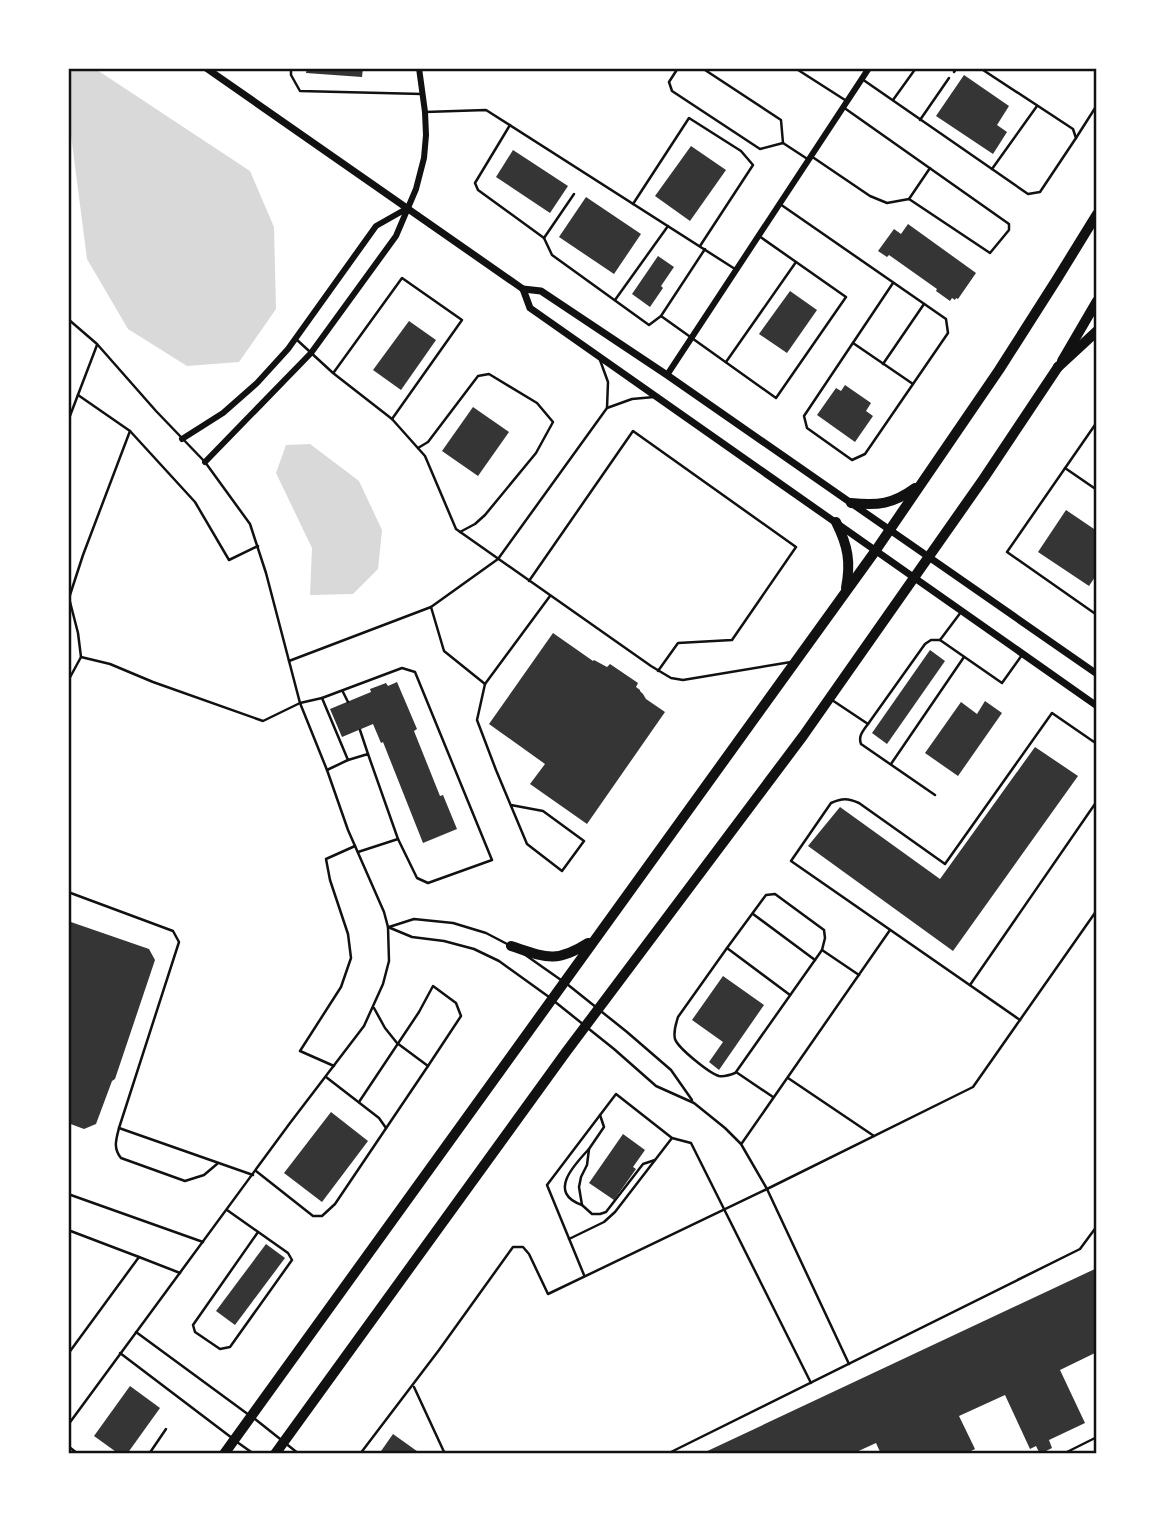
<svg xmlns="http://www.w3.org/2000/svg" width="1165" height="1522" font-family="Jost,sans-serif">
	<rect width="100%" height="100%" fill="#fff"/>
	<g fill="#d9d9d9">
		<path d="M69 68H94L250 171 274 227 276 309 239 362 187 366 128 329 87 259 68 112Z"/>
		<path d="M310 444 359 481 382 530 378 569 353 594 310 595 312 548 276 473 286 445Z"/>
	</g>
	<g fill="#353535">
		<path d="M307 68H363L362 77 306 73Z"/>
		<path d="M964 75 1009 106 997 125 1007 132 993 154 936 116Z"/>
		<path d="M691 146 726 170 690 221 655 196Z"/>
		<path d="M513 150 568 186 550 213 496 177Z"/>
		<path d="M586 197 641 234 614 274 559 237Z"/>
		<path d="M908 224 976 273 958 299 956 298 955 300 952 298 950 301 936 291 937 289 889 255 887 257 878 251 894 229 901 234Z"/>
		<path d="M658 256 674 267 661 286 663 288 650 307 632 294Z"/>
		<path d="M790 291 817 310 787 353 759 334Z"/>
		<path d="M409 321 436 340 401 390 373 370Z"/>
		<path d="M845 385 871 403 866 411 873 416 855 442 817 415 836 388 841 391Z"/>
		<path d="M473 407 509 432 478 476 442 451Z"/>
		<path d="M1066 510 1097 531V574L1089 586 1038 552Z"/>
		<path d="M553 633 593 661 594 660 607 667 610 664 638 683 636 687 640 690V691L643 694 646 699 665 712 587 824 530 784 545 764 489 724Z"/>
		<path d="M930 650 945 661 887 744 872 733Z"/>
		<path d="M397 682 417 729 414 731 440 796 443 795 457 829 423 843 383 742 381 743 373 724 342 737 330 709 371 692 370 689 386 683 388 686Z"/>
		<path d="M985 701 1002 713 958 776 925 753 961 702 977 714Z"/>
		<path d="M1035 747 1078 776 953 951 808 846 840 807 940 879Z"/>
		<path d="M68 921 149 949 155 960 115 1079 112 1081 96 1124 84 1129 68 1123Z"/>
		<path d="M723 976 764 1005 719 1070 709 1062 723 1042 692 1020Z"/>
		<path d="M331 1112 368 1141 322 1202 284 1173Z"/>
		<path d="M623 1134 645 1150 633 1167 636 1169 614 1200 589 1183Z"/>
		<path d="M266 1244 285 1258 235 1325 216 1311Z"/>
		<path d="M1097 1268V1352L1060 1370 1085 1423 1049 1440 1052 1448 1040 1454 1036 1446 1030 1449 1005 1395 959 1416 975 1449 965 1454H881L876 1443 852 1454H701Z"/>
		<path d="M130 1386 160 1408 127 1454H119L94 1436Z"/>
		<path d="M393 1434 421 1454H379Z"/>
	</g>
	<g fill="none" stroke-linecap="round" stroke-linejoin="round">
		<g stroke="#111" stroke-width="2.5">
			<path d="M291 68V75L300 91 422 94"/>
			<path d="M678 68 669 82 672 91 760 149 783 143 809 160"/>
			<path d="M702 68 781 120 783 143"/>
			<path d="M795 68 845 100"/>
			<path d="M954 72 957 68"/>
			<path d="M862 79 1028 194 1040 192 1076 138 1073 129 980 68"/>
			<path d="M893 100 916 68"/>
			<path d="M425 112 486 110 735 269"/>
			<path d="M920 120 949 78"/>
			<path d="M510 125 475 183 478 190 544 238 552 255 649 325 661 316 776 398 846 297 759 236"/>
			<path d="M1076 138 1097 105"/>
			<path d="M811 156 870 196 887 203 909 199 990 253 1009 230V224L843 107"/>
			<path d="M992 169 1037 106"/>
			<path d="M909 199 930 168"/>
			<path d="M633 204 689 118 741 151 753 165 700 246"/>
			<path d="M780 204 946 319 948 333 865 454 852 460 807 428 804 416 893 283"/>
			<path d="M544 238 574 194"/>
			<path d="M615 300 668 226"/>
			<path d="M661 316 705 249"/>
			<path d="M68 319 97 344 156 411 205 462 250 524 266 573 300 703 327 770 348 830 384 912 388 927 389 961 383 984 364 1026 290 1123 68 1425"/>
			<path d="M296 339 333 373 392 419 425 456 456 529 651 666 671 678 683 680 791 662"/>
			<path d="M853 343 913 384"/>
			<path d="M600 360 608 382 607 408"/>
			<path d="M726 362 796 262"/>
			<path d="M883 364 924 304"/>
			<path d="M334 372 402 278 462 320 392 419"/>
			<path d="M78 395 130 431 195 502 229 560 258 546"/>
			<path d="M68 421 97 345"/>
			<path d="M1097 422 1007 552 1097 615"/>
			<path d="M418 448 428 442 478 376 489 374 537 403 553 422 536 453 485 515 475 524 460 532"/>
			<path d="M1065 468 1097 490"/>
			<path d="M529 581 633 431 796 547 732 640 678 643 658 671"/>
			<path d="M431 607 444 651 485 684 550 596"/>
			<path d="M940 640 961 612"/>
			<path d="M81 657 78 633 69 598 83 555 130 431"/>
			<path d="M289 661 431 607 498 559 607 408 632 399 654 397"/>
			<path d="M68 681 81 657 110 664 153 682 263 721 300 703 322 698 348 760"/>
			<path d="M485 684 477 720 496 770 527 844 562 871 584 841 543 811 511 805"/>
			<path d="M343 692 348 702"/>
			<path d="M322 698 402 668 415 672 492 860 428 883 417 878 398 839"/>
			<path d="M832 700 868 724C863 731 858 736 861 744L935 795"/>
			<path d="M868 724 925 644 931 640H940L1002 683 1022 655"/>
			<path d="M360 730 368 754"/>
			<path d="M891 764 964 657"/>
			<path d="M327 770 348 760 368 754 398 839 358 852"/>
			<path d="M68 892 173 931 179 942 119 1128 253 1175"/>
			<path d="M753 914 815 960"/>
			<path d="M388 927 412 937 444 941 474 949 499 961 549 997"/>
			<path d="M389 927 414 919 453 923 486 933 509 945"/>
			<path d="M727 948 678 1017C676 1024 673 1031 675 1039 678 1048 709 1073 719 1076 724 1077 730 1075 735 1073"/>
			<path d="M524 954 561 980"/>
			<path d="M567 984 627 1032 671 1070 692 1100"/>
			<path d="M970 985 1097 801"/>
			<path d="M790 995 727 948 766 895 775 894 824 930 825 938 822 950"/>
			<path d="M554 1001 614 1049 656 1086 694 1103 725 1128 741 1144 767 1189 849 1364"/>
			<path d="M1020 1020 791 861 831 803C842 798 848 798 859 803L945 864 1052 713 1097 744"/>
			<path d="M334 1066 300 1051 341 987 351 958 348 934 330 880 326 859 355 846"/>
			<path d="M326 1077 379 1118 386 1128"/>
			<path d="M788 1078 874 1136"/>
			<path d="M773 1097 736 1072 822 950 859 975"/>
			<path d="M359 1102 419 1012 433 986 456 1003 461 1016 428 1066"/>
			<path d="M600 1115 604 1127 589 1149 587 1165 581 1177 579 1187 582 1205 592 1214H600L606 1212 643 1164 655 1160"/>
			<path d="M119 1128C116 1140 113 1148 121 1158L185 1181 204 1175 217 1164"/>
			<path d="M742 1143 890 930"/>
			<path d="M256 1171 313 1216H322L335 1204 428 1066 397 1043 385 1028 374 1008"/>
			<path d="M68 1194 203 1242"/>
			<path d="M582 1205C547 1193 574 1165 589 1149"/>
			<path d="M227 1210 288 1253 292 1260 230 1347 220 1349 195 1332 193 1325 258 1232"/>
			<path d="M68 1230 139 1257"/>
			<path d="M569 1239 604 1222 615 1212 672 1138"/>
			<path d="M584 1275 547 1185 616 1094 672 1138 691 1143 811 1383"/>
			<path d="M136 1332 249 1415"/>
			<path d="M120 1353 232 1438"/>
			<path d="M68 1354 139 1257 180 1273"/>
			<path d="M414 1387 445 1454"/>
			<path d="M255 1419 299 1454"/>
			<path d="M237 1442 254 1454"/>
			<path d="M68 1446 78 1454"/>
			<path d="M149 1454 166 1429"/>
			<path d="M360 1454 439 1350 513 1247H523L529 1254 548 1294 767 1189 973 1087 1097 910"/>
			<path d="M667 1454 1080 1249 1097 1226"/>
			<path d="M1063 1454 1097 1437"/>
		</g>
		<g stroke="#111" stroke-width="6">
			<path d="M667 375 869 68"/>
			<path d="M182 439 223 413 257 383 288 349 376 226 406 209"/>
			<path d="M205 462 311 353 396 236 416 189 424 158 426 135 425 112 419 68"/>
		</g>
		<g stroke="#111" stroke-width="7">
			<path d="M206 68 523 289 541 291 667 375 1097 674"/>
			<path d="M523 289 530 308 1097 706"/>
		</g>
		<path stroke="#111" stroke-width="10" d="M1062 361 1097 301"/>
		<g stroke="#111" stroke-width="10">
			<path d="M851 503C878 506 893 504 915 488"/>
			<path d="M836 522C848 546 851 562 846 588"/>
			<path d="M511 946C545 957 555 964 588 943"/>
			<path d="M224 1454 876 550 999 370 1057 279 1097 214"/>
			<path d="M275 1454 566 1052 803 736 984 478 1058 367"/>
		</g>
		<path stroke="#111" stroke-width="10" d="M1058 367 1097 331"/>
	</g>
	<rect width="1165" height="1522" fill="none" stroke="#ffffff" stroke-width="140"/>
	<rect x="70" y="70" width="1025" height="1382" fill="none" stroke="#111" stroke-width="2.5"/>
</svg>
